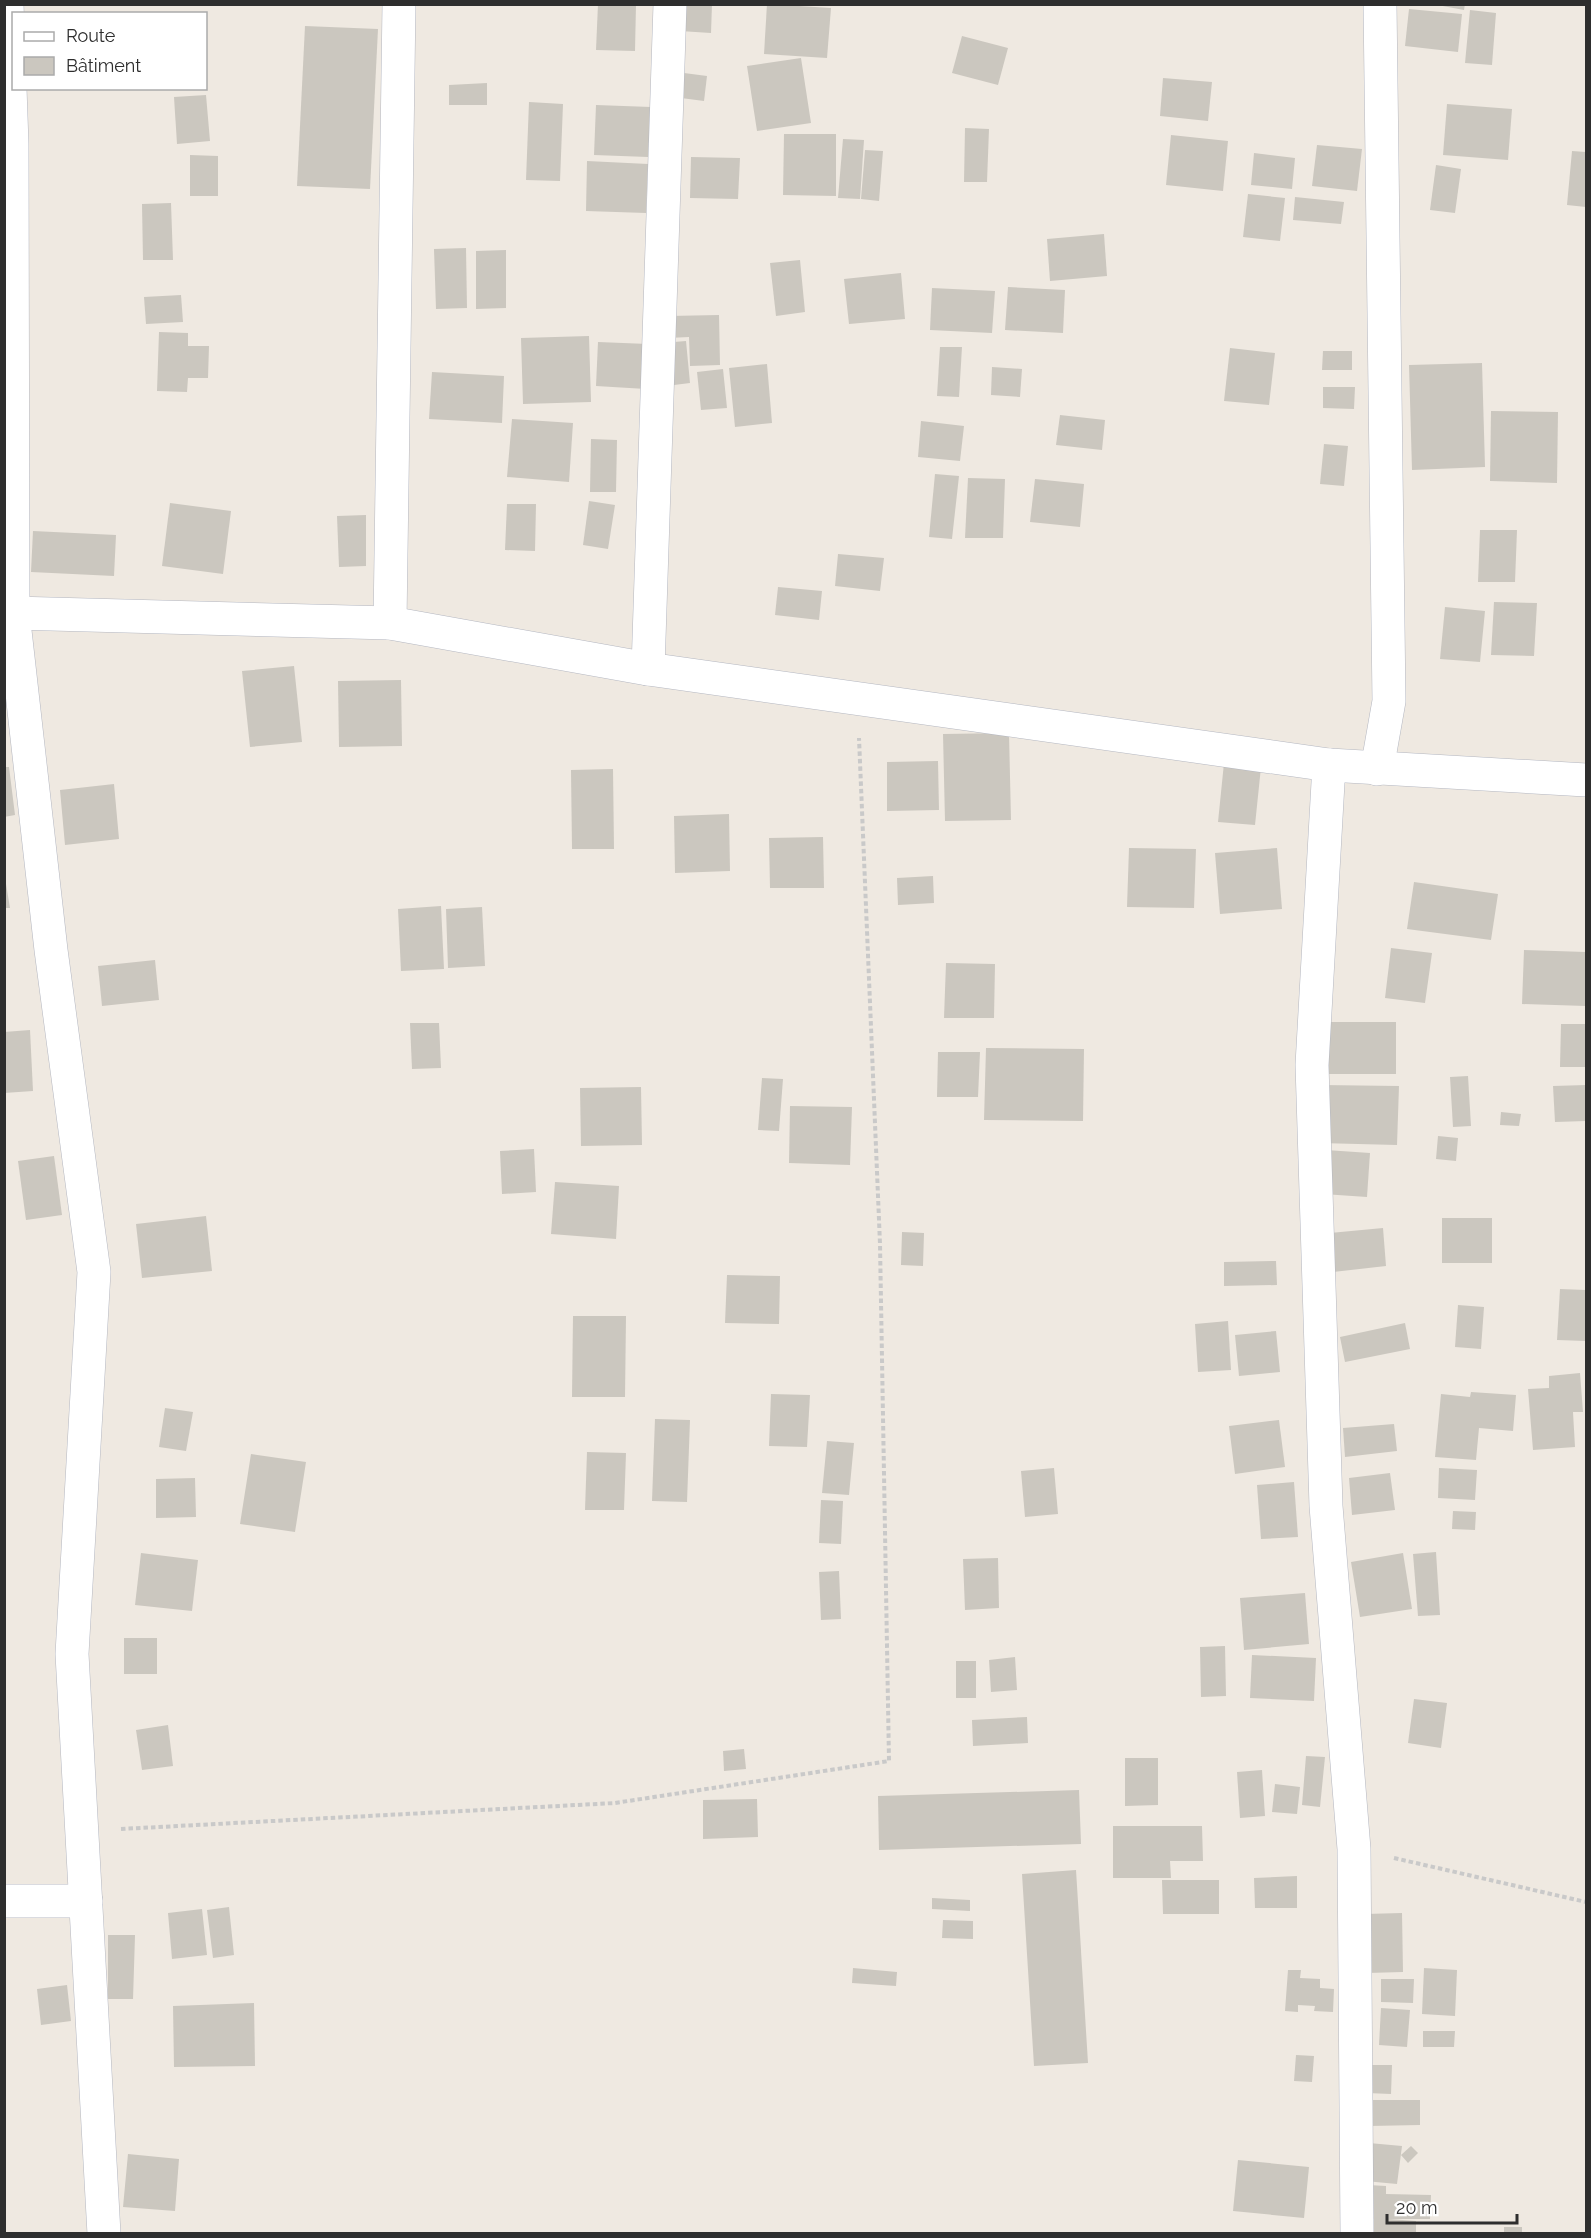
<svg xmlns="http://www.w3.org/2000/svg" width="1591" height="2238" font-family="Raleway,sans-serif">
	<rect width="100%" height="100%" fill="#efe9e1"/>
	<g fill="#cbc7bf">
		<path d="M598 4H636L635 51 596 50Z"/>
		<path d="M681 4H712L711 33 680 31Z"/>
		<path d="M767 4 831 8 827 58 764 54Z"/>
		<path d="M1432 4H1465L1464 10Z"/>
		<path d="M1409 9 1462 14 1458 52 1405 46Z"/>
		<path d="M1470 10 1496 13 1492 65 1465 63Z"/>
		<path d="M305 26 378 29 370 189 297 186Z"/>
		<path d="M962 36 1008 48 998 85 952 73Z"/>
		<path d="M801 58 811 123 757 131 747 66Z"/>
		<path d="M684 73 707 76 704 101 681 98Z"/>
		<path d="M1163 78 1212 82 1208 121 1160 116Z"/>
		<path d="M487 83V105H449V85Z"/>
		<path d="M206 95 210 141 177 144 174 97Z"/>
		<path d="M529 102 563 104 560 181 526 180Z"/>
		<path d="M1447 104 1512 109 1508 160 1443 155Z"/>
		<path d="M596 105 651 107 648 157 594 155Z"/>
		<path d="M965 128 989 129 987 182H964Z"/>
		<path d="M784 134H836V196L783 195Z"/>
		<path d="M1171 135 1228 141 1223 191 1166 185Z"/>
		<path d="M843 139 864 140 860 199 838 198Z"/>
		<path d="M1317 145 1362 149 1357 191 1312 186Z"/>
		<path d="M865 150 883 151 879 201 861 199Z"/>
		<path d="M1572 151 1586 152V207L1567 205Z"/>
		<path d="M1254 153 1295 158 1292 189 1251 185Z"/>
		<path d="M190 155 218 156V196H190Z"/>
		<path d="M691 157 740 158 738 199 690 198Z"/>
		<path d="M587 161 648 164 646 213 586 211Z"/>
		<path d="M1436 165 1461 169 1455 213 1430 210Z"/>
		<path d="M1248 194 1285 198 1280 241 1243 237Z"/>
		<path d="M1295 197 1344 202 1341 224 1293 220Z"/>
		<path d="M171 203 173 260H143L142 204Z"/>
		<path d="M1104 234 1107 276 1050 281 1047 239Z"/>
		<path d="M466 248 467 308 436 309 434 249Z"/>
		<path d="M506 250V308L476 309V251Z"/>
		<path d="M800 260 805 312 776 316 770 263Z"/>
		<path d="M901 273 905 319 849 324 844 279Z"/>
		<path d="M1008 287 1065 290 1063 333 1005 330Z"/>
		<path d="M932 288 995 291 992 333 930 330Z"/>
		<path d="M181 295 183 322 146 324 144 297Z"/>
		<path d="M719 315 720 365 690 366 689 337 668 338 669 316Z"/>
		<path d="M159 332 188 333V346H209L208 378H188L187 392 157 391Z"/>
		<path d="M589 336 591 402 523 404 521 338Z"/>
		<path d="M686 341 690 383 666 386 662 343Z"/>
		<path d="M598 342 648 344 646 389 596 386Z"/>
		<path d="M940 347H962L959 397 937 396Z"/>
		<path d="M1230 348 1275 353 1269 405 1224 401Z"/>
		<path d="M1323 351H1352V370H1322Z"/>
		<path d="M1482 363 1485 467 1412 470 1409 365Z"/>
		<path d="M767 364 772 423 735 427 729 368Z"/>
		<path d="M992 367 1022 369 1020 397 991 395Z"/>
		<path d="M723 369 727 408 701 410 697 372Z"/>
		<path d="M432 372 504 376 502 423 429 419Z"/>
		<path d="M1323 387H1355L1354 409 1323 408Z"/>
		<path d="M1491 411 1558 412 1557 483 1490 481Z"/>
		<path d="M1060 415 1105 420 1102 450 1056 445Z"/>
		<path d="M512 419 573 423 569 482 507 477Z"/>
		<path d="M921 421 964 426 960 461 918 457Z"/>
		<path d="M591 439 617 440 616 492H590Z"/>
		<path d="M1324 444 1348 446 1344 486 1320 484Z"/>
		<path d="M935 474 959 476 952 539 929 537Z"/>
		<path d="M968 478 1005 479 1003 538H965Z"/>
		<path d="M1035 479 1084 484 1080 527 1030 522Z"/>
		<path d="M589 501 615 505 608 549 583 545Z"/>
		<path d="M170 503 231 511 223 574 162 566Z"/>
		<path d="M507 504H536L535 551 505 550Z"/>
		<path d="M366 515V566L339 567 337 516Z"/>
		<path d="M1480 530H1517L1515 582H1478Z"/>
		<path d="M33 531 116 535 114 576 31 572Z"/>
		<path d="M838 554 884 558 880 591 835 586Z"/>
		<path d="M778 587 822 591 819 620 775 615Z"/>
		<path d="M1494 602 1537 603 1534 656 1491 655Z"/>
		<path d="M1445 607 1485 611 1480 662 1440 659Z"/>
		<path d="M294 666 302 742 250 747 242 671Z"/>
		<path d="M401 680 402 746 339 747 338 681Z"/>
		<path d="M1009 733 1011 820 945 821 943 734Z"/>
		<path d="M938 761 939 810 887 811V762Z"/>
		<path d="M1224 763 1261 767 1255 825 1218 822Z"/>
		<path d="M4 767H9L15 815 4 817Z"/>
		<path d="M613 769 614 849H572L571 770Z"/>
		<path d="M114 784 119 839 65 845 60 790Z"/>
		<path d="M729 814 730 871 675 873 674 816Z"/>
		<path d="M823 837 824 888H770L769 838Z"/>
		<path d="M1129 848 1196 849 1194 908 1127 907Z"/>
		<path d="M1277 848 1282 909 1220 914 1215 853Z"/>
		<path d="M4 872 10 908H4Z"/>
		<path d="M933 876 934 903 898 905 897 878Z"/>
		<path d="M1414 882 1498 894 1491 940 1407 929Z"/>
		<path d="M441 906 444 969 401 971 398 909Z"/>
		<path d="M482 907 485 966 448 968 446 909Z"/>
		<path d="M1391 948 1432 953 1425 1003 1385 998Z"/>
		<path d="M1524 950 1586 952V1006L1522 1004Z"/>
		<path d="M155 960 159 1000 102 1006 98 966Z"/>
		<path d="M946 963 995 964 994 1018H944Z"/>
		<rect x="1323" y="1022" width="73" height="52"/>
		<path d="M410 1023H439L441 1068 412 1069Z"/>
		<path d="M1561 1024H1586V1067H1560Z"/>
		<path d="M30 1030 33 1091 4 1093V1032Z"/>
		<path d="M986 1048 1084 1049 1083 1121 984 1120Z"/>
		<path d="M938 1052H980L978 1097H937Z"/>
		<path d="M1468 1076 1471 1126 1453 1127 1450 1077Z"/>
		<path d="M762 1078 783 1079 779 1131 758 1130Z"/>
		<path d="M1321 1085 1399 1086 1397 1145 1319 1143Z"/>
		<path d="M1586 1085V1121L1555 1122 1553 1086Z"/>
		<path d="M641 1087 642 1145 581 1146 580 1088Z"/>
		<path d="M790 1106 852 1107 850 1165 789 1163Z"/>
		<path d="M1501 1112 1521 1114 1519 1126 1500 1125Z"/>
		<path d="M1438 1136 1458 1138 1456 1161 1436 1159Z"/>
		<path d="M534 1149 536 1192 502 1194 500 1151Z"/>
		<path d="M1326 1150 1370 1153 1367 1197 1323 1194Z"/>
		<path d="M54 1156 62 1215 26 1220 18 1161Z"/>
		<path d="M555 1182 619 1186 616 1239 551 1234Z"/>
		<path d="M206 1216 212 1271 142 1278 136 1224Z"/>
		<rect x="1442" y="1218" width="50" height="45"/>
		<path d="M1383 1228 1386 1266 1333 1272 1330 1233Z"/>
		<path d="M902 1232 924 1233 923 1266 901 1265Z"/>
		<path d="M1276 1261 1277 1285 1224 1286V1262Z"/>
		<path d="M727 1275 780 1276 779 1324 725 1323Z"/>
		<path d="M1560 1289 1586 1290V1341L1557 1340Z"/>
		<path d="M1458 1305 1484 1307 1481 1349 1455 1347Z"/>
		<path d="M573 1316H626L625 1397H572Z"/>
		<path d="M1228 1321 1231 1370 1198 1372 1195 1324Z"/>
		<path d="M1405 1323 1410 1349 1345 1362 1340 1337Z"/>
		<path d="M1276 1331 1280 1372 1239 1376 1235 1335Z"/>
		<path d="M1580 1373 1583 1412H1573L1575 1447 1533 1450 1528 1389 1549 1388V1376Z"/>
		<path d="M1471 1392 1516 1395 1513 1431 1479 1428 1476 1460 1435 1457 1441 1394 1470 1397Z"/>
		<path d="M771 1394 810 1395 807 1447 769 1446Z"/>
		<path d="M165 1408 193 1412 186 1451 159 1447Z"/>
		<path d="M655 1419 690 1420 687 1502 652 1501Z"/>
		<path d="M1279 1420 1285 1467 1235 1474 1229 1426Z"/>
		<path d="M1394 1424 1397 1451 1345 1457 1343 1428Z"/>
		<path d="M827 1441 854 1443 849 1495 822 1493Z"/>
		<path d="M587 1452 626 1453 624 1510H585Z"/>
		<path d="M251 1454 306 1462 295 1532 240 1524Z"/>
		<path d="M1054 1468 1058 1514 1025 1517 1021 1471Z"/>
		<path d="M1439 1468 1477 1470 1475 1500 1438 1498Z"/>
		<path d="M1390 1473 1395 1510 1352 1515 1349 1478Z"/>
		<path d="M195 1478 196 1517 156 1518V1479Z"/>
		<path d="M1294 1482 1298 1537 1261 1539 1257 1485Z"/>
		<path d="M821 1500 843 1501 841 1544 819 1543Z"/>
		<path d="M1453 1511 1476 1512 1475 1530 1452 1529Z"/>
		<path d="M1436 1552 1440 1615 1418 1616 1413 1554Z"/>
		<path d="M141 1553 198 1560 192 1611 135 1605Z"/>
		<path d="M1403 1553 1412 1609 1360 1617 1351 1562Z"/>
		<path d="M998 1558 999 1608 965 1610 963 1559Z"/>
		<path d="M839 1571 841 1619 821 1620 819 1572Z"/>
		<path d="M1305 1593 1309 1644 1244 1650 1240 1598Z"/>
		<rect x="124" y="1638" width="33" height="36"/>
		<path d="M1225 1646 1226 1696 1201 1697 1200 1647Z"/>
		<path d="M1252 1655 1316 1658 1314 1701 1250 1698Z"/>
		<path d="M1015 1657 1017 1690 991 1692 989 1660Z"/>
		<rect x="956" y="1661" width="20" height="37"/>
		<path d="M1414 1699 1447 1703 1441 1748 1408 1743Z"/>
		<path d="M1027 1717 1028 1743 973 1746 972 1720Z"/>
		<path d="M168 1725 173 1766 142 1770 136 1730Z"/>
		<path d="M744 1749 746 1769 724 1771 723 1751Z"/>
		<path d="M1306 1756 1325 1757 1320 1807 1302 1805Z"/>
		<path d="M1125 1758H1158V1805L1125 1806Z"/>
		<path d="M1262 1770 1265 1816 1240 1818 1237 1772Z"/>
		<path d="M1275 1784 1300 1787 1297 1814 1272 1812Z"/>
		<path d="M1079 1790 1081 1844 879 1850 878 1796Z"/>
		<path d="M757 1799 758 1837 703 1839V1800Z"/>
		<path d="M1113 1826H1202L1203 1861H1170L1171 1878H1113Z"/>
		<path d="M1076 1870 1088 2063 1034 2066 1022 1874Z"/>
		<path d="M1297 1876V1908H1255L1254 1878Z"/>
		<path d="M1162 1880H1219V1914H1163Z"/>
		<path d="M932 1898 970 1900V1911L932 1909Z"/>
		<path d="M229 1907 234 1955 213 1958 207 1910Z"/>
		<path d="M202 1909 207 1955 172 1959 168 1913Z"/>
		<path d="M1402 1913 1403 1972 1367 1973 1365 1914Z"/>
		<path d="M943 1920 973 1921V1939L942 1938Z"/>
		<path d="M108 1935H135L133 1999H108Z"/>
		<path d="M853 1968 897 1972 896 1986 852 1983Z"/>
		<path d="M1424 1968 1457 1970 1455 2016 1422 2014Z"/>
		<path d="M1288 1970H1301L1300 1978 1320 1979V1988L1334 1989 1333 2012 1314 2011 1315 2006 1298 2005V2012L1285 2011Z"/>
		<path d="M1381 1979H1414L1413 2003 1381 2002Z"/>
		<path d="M67 1985 71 2021 41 2025 37 1989Z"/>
		<path d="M254 2003 255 2066 174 2067 173 2006Z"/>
		<path d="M1381 2008 1410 2010 1407 2047 1379 2045Z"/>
		<path d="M1423 2031H1455L1454 2047H1423Z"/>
		<path d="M1296 2055 1314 2056 1312 2082 1294 2081Z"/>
		<path d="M1368 2065H1392L1391 2094 1367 2093Z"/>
		<path d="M1369 2100H1420V2125L1369 2126Z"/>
		<path d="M1369 2143 1402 2146 1397 2184 1365 2181Z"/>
		<path d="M1411 2146 1418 2153 1408 2163 1401 2155Z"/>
		<path d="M128 2154 179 2159 175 2211 123 2207Z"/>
		<path d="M1238 2160 1309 2167 1304 2218 1233 2211Z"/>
		<path d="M1368 2185 1386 2186V2194L1431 2195 1430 2219H1389L1416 2221V2234H1374V2219L1367 2218Z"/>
		<rect x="1504" y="2227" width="18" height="7"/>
	</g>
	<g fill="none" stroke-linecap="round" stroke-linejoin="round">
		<defs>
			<g id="street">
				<path d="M7 4 12 144 13 613 51 950 94 1272 72 1654 104 2234"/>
				<path d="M13 613 390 623 648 669 1329 765 1586 780"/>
				<path d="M390 623 399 4"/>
				<path d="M648 669 670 4"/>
				<path d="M1329 765 1312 1065 1326 1506 1354 1849 1357 2234"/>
				<path d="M1377 769 1389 701 1380 4"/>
				<path d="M4 1901H86"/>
			</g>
		</defs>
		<use href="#street" stroke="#b4b7c1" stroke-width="34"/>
		<g stroke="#c9c9c9" stroke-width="4" stroke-dasharray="4.5 3" stroke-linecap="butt">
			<path d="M121 1829 615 1803 889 1761 880 1244 859 738"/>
			<path d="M1394 1858 1586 1902"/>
		</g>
		<use href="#street" stroke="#fff" stroke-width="33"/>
	</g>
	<rect width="1591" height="2238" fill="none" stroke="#2e2e2e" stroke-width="12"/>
	<rect x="12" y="12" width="195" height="78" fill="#ffffff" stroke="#ababab" stroke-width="1.5"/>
	<rect x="24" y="32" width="30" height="9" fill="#ffffff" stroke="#ababab" stroke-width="1.5"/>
	<text x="66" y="42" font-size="18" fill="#2e2e2e">Route</text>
	<rect x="24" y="57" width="30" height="18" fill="#cbc7bf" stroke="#ababab" stroke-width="1.5"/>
	<text x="66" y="72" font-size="18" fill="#2e2e2e">Bâtiment</text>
	<path d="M1387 2214v9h130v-9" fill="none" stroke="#2e2e2e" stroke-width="3"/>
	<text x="1396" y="2214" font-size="18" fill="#2e2e2e" stroke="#ffffff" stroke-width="4.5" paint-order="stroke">20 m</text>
</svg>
